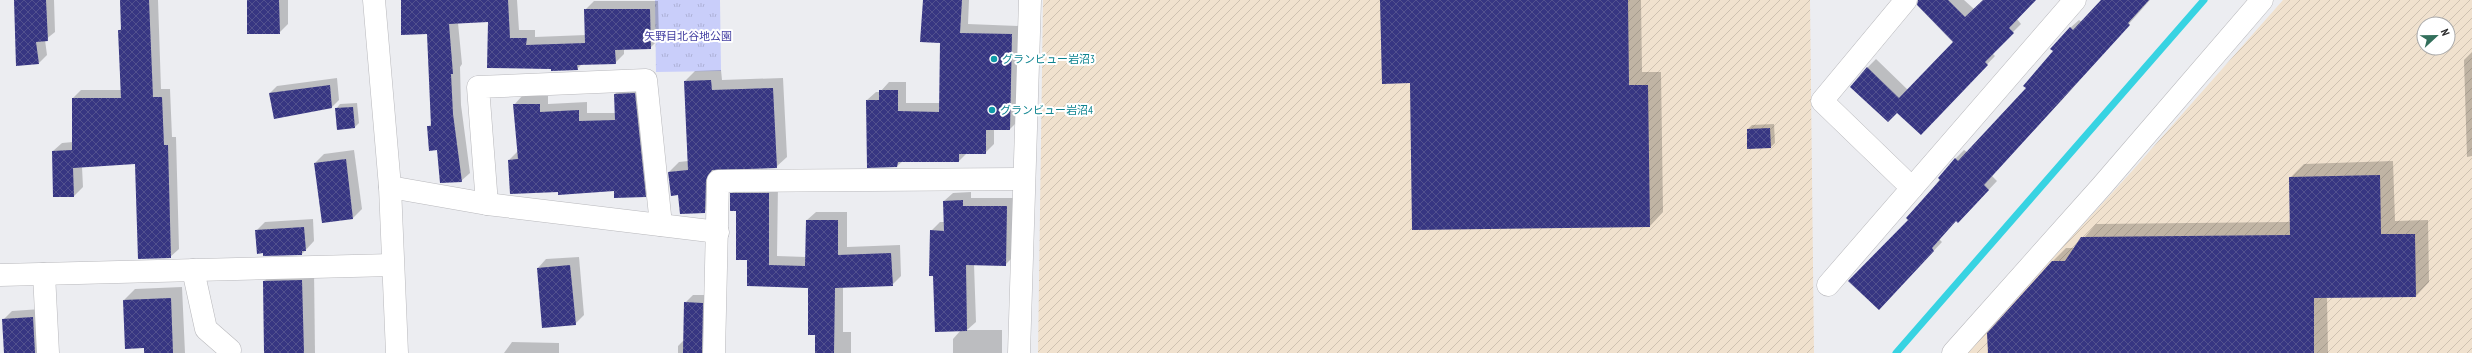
<svg xmlns="http://www.w3.org/2000/svg" width="2472" height="353" font-family="'PT Sans Narrow','Noto Sans JP',sans-serif">
	<defs>
		<pattern id="industrial-furrows" width="10" height="10" patternUnits="userSpaceOnUse"><rect width="10" height="10" fill="#f0e1ce"/><path d="M-1 1l2-2M0 10L10 0M9 11l2-2" fill="none" stroke="#cec1b1"/></pattern>
		<pattern id="park-tufts" width="24" height="20" patternUnits="userSpaceOnUse"><rect width="24" height="20" fill="#c9cefa"/><path d="M3 7l-1-3M5 7V3M7 7l1-3M15 17l-1-3M17 17v-4M19 17l1-3" fill="none" stroke="#adb1d6"/></pattern>
		<pattern id="building-cross-hatch" width="8" height="8" patternUnits="userSpaceOnUse"><rect width="8" height="8" fill="#373682"/><path d="M0 0l8 8M0 8l8-8" fill="none" stroke="#52518e"/></pattern>
	</defs>
	<rect width="100%" height="100%" fill="#ecedf1"/>
	<g fill="url(#industrial-furrows)" fill-rule="evenodd">
		<path d="M1043 0H1810L1814 353H1038Z"/>
		<path d="M2283 0H2472V353H1966L2132 171ZM2424 24H2448V48H2424Z"/>
	</g>
	<path fill="url(#park-tufts)" d="M655 0H720L721 71 656 72Z"/>
	<g fill="#0003">
		<path d="M15 0H54L55 32 45 40 47 55 39 63Z"/>
		<path d="M121 0H158L161 89H170L172 137H176L179 249 170 257 136 163 82 167 83 187 74 196H54L53 151 62 143 73 142V98L81 90H121L119 31 122 27Z"/>
		<path d="M248 0H288V24L279 33Z"/>
		<path d="M401 0H517L519 30H535V37L586 35 585 10 594 1H658L659 39 650 48H624V54L615 63 582 64 577 69 488 67 489 21 458 23 462 64 460 67 461 105 470 173 461 181 438 149 428 127 432 123 428 33Z"/>
		<path d="M924 0H969L968 24 1020 26 1018 121 1010 129H994V144L985 153H967L959 161H903L897 166 867 100 876 92H880L889 82H906V103H940L942 42Z"/>
		<path d="M1381 0H1641L1642 72H1661L1663 212 1650 226 1411 82Z"/>
		<path d="M1926 0H1964L1974 9 1984 0H2035L2017 19 2021 24 1992 53 1995 56 1921 134 1867 68 1876 59 1908 90 1955 42Z"/>
		<path d="M2103 0H2150L2061 101 1991 175 1997 181 1967 213 1956 220 1939 239 1942 242 1887 300 1909 220 1955 159 1964 150 1967 152 2027 88 2070 28 2079 20 2082 22Z"/>
		<path d="M2472 52V156L2467 157 2464 60Z"/>
		<path d="M721 70 722 80 783 78 787 157 776 167 715 169V201L704 212 679 194 669 172 679 162 688 161 685 81 695 71Z"/>
		<path d="M337 78 339 100 332 107 270 93 277 86Z"/>
		<path d="M643 85 654 188 645 196 615 190 559 191 509 160 518 151 514 105 522 96H548V104L587 102V113H616L615 94 623 86Z"/>
		<path d="M357 103 359 123 354 128 336 109 340 104Z"/>
		<path d="M1774 124 1775 143 1770 148 1748 129 1752 125Z"/>
		<path d="M354 150 362 209 353 218 315 163 324 154Z"/>
		<path d="M2393 161 2395 221 2428 220 2429 282 2416 296 2327 297 2328 353H2377H1989L2052 262 2066 248H2075L2096 224 2291 222 2290 178 2304 164Z"/>
		<path d="M740 185H778L777 256 806 257 807 220 816 212H847V247L900 245 901 276 892 285 843 287V332H851V353H816V334L809 287 748 259 737 210 731 194Z"/>
		<path d="M971 192V198H1015L1014 256 1005 265 974 264 976 322 967 330H1002V353H953V339L961 330 931 231 940 222H945L944 201 953 193Z"/>
		<path d="M313 219 314 241 302 254 256 231 265 222Z"/>
		<path d="M579 257 584 315 575 324 538 268 546 259Z"/>
		<path d="M314 269 315 353H265L264 281 276 270Z"/>
		<path d="M182 287 185 353H145V347L124 300 135 289Z"/>
		<path d="M693 295H710L709 353H678V346L684 340 685 303Z"/>
		<path d="M41 309 45 353H5L3 320 12 311Z"/>
		<path d="M512 342 559 343V353H504Z"/>
	</g>
	<g fill="none" stroke-linecap="round" stroke-linejoin="round">
		<path stroke="#37d3e2" stroke-width="7" d="M1896 353 2204 0"/>
	</g>
	<g fill="url(#building-cross-hatch)">
		<path d="M14 0H46L48 41 36 42 39 64 16 66Z"/>
		<path d="M120 0H149L153 97H162L164 145H168L171 258 138 259 135 164 73 168 74 197H53L52 151 72 150V98H121L118 30H121Z"/>
		<path d="M247 0H279L280 34H247Z"/>
		<path d="M401 0H508L510 38H527L526 45 585 43 584 9H650L651 49 615 50 616 64 577 65 578 70 551 71V69L487 68 488 22 449 24 453 74H451L453 114 462 182 440 183 437 150 429 151 427 126H431L427 34 401 35Z"/>
		<path d="M923 0H962L960 33 1012 34 1010 130H986V154H959V162H898L897 167 867 168 866 100H879V90H898V111L939 112 940 43 920 42Z"/>
		<path d="M1380 0H1628L1629 85H1648L1650 227 1412 230 1410 83 1382 84Z"/>
		<path d="M1918 0H1948L1965 17 1983 0H2036L2009 28 2014 33 1985 62 1988 65 1921 135 1897 113 1888 122 1850 87 1867 67 1899 98 1953 42 1917 5Z"/>
		<path d="M2101 0H2149L2128 23 2130 25 1984 185 1989 190 1958 223 1956 221 1932 248 1934 251 1879 310 1848 281 1908 220 1906 218 1940 180 1938 178 1955 158 1958 161 2026 88 2023 86 2053 51 2050 49 2070 27 2073 30Z"/>
		<path d="M711 80 712 90 773 88 777 168 712 170 706 180 705 213 680 214 678 195 671 196 668 172 688 170 684 81Z"/>
		<path d="M330 85 332 108 274 119 269 93Z"/>
		<path d="M635 93 646 197 614 198V191L558 195V192L510 194 508 160 518 159 513 104H540V112L579 110V121L615 120 614 94Z"/>
		<path d="M353 107 355 128 337 130 335 108Z"/>
		<path d="M1770 128 1771 148 1747 149V129Z"/>
		<path d="M346 159 353 219 322 223 314 163Z"/>
		<path d="M2380 175 2381 234H2415L2416 297 2314 298V353H1988L1987 333 2052 261H2065L2081 237 2290 235 2289 177Z"/>
		<path d="M730 193H769V265L805 266 806 220H838V255L891 253 893 286 835 288 834 353H815V335H808V288L747 286V260H736V211H730Z"/>
		<path d="M963 200V206H1007L1006 266 966 265 967 331 935 332 933 276H929L930 230 944 231 943 201Z"/>
		<path d="M304 227 306 251H302V255L263 256V253L257 254 255 230Z"/>
		<path d="M570 265 576 325 542 328 537 268Z"/>
		<path d="M302 280 304 353H264L263 281Z"/>
		<path d="M171 298 173 353H144V348L125 349 123 300Z"/>
		<path d="M684 302 703 303 702 353H683Z"/>
		<path d="M33 317 35 353H4L2 319Z"/>
	</g>
	<g fill="none" stroke-linecap="round" stroke-linejoin="round">
		<defs>
			<g id="minor">
				<path d="M374 0 390 187 397 353"/>
				<path d="M1906 0 1822 101 1912 188"/>
				<path d="M390 187 487 204 718 232"/>
				<path d="M487 204 478 87 646 80 661 225"/>
				<path d="M193 270 206 329 230 350"/>
				<path d="M44 274 48 353"/>
				<path d="M0 275 392 265"/>
				<path d="M1828 285 2075 0"/>
				<path d="M714 353 718 181 1024 179"/>
				<path d="M1019 353 1030 0"/>
				<path d="M1953 353 2101 187 2262 0"/>
			</g>
		</defs>
		<use href="#minor" stroke="#b8b8bc" stroke-width="23"/>
		<use href="#minor" stroke="#fff" stroke-width="22"/>
	</g>
	<g fill="#0f9aa8" stroke="#fff" stroke-width="1.5">
		<circle cx="994" cy="59" r="4"/>
		<circle cx="992" cy="110" r="4"/>
	</g>
	<g text-anchor="middle" stroke-width="4" stroke-linejoin="round" paint-order="stroke">
		<g font-size="11" fill="#433fa1" stroke="#fff">
			<text x="688" y="40">矢野目北谷地公園</text>
		</g>
		<g font-size="11" fill="#0d838f" stroke="#fff" text-anchor="start">
			<text x="1002" y="63">グランビュー岩沼3</text>
			<text x="1000" y="114">グランビュー岩沼4</text>
		</g>
	</g>
	<g transform="translate(2436 36) rotate(68)"><circle r="19" fill="#ffffff" stroke="#a9a9aa"/>
	<path d="M0-3L7 15L0 10L-7 15Z" fill="#326f5b"/>
	<text y="-6" font-size="11" font-weight="bold" text-anchor="middle" fill="#29292a">N</text>
	</g>
</svg>
